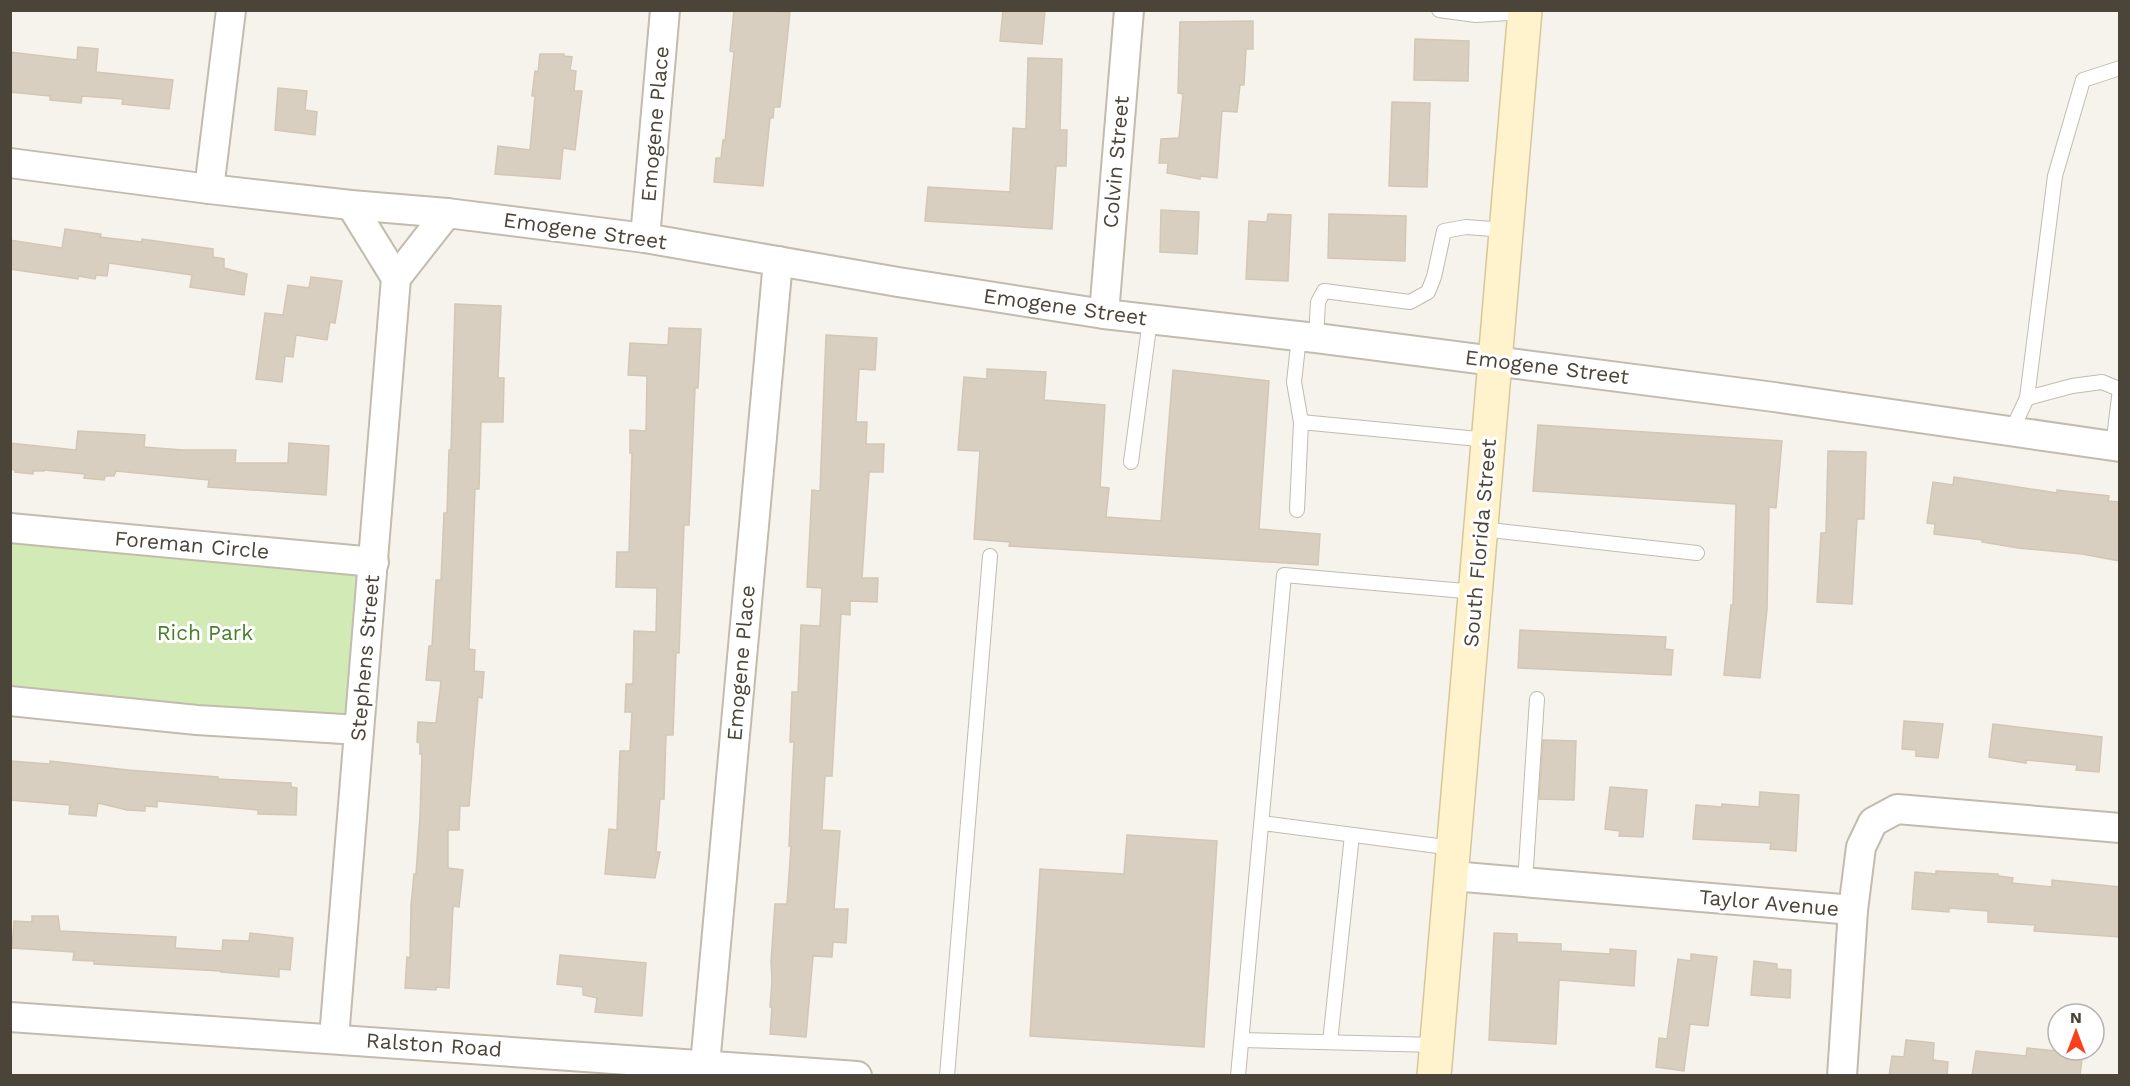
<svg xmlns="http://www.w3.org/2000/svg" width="2130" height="1086" font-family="'Work Sans',sans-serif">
	<rect width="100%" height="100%" fill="#f6f3ec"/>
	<path fill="#d2eab5" d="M10 528 374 562 359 730 11 701Z"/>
	<g fill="#d8cfc1" stroke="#d3c7b4" stroke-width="1.5">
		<path d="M734 10 790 12 780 107H774L773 118H770L763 186 714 182 716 158H721L723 140 725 141 734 52 730 51Z"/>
		<path d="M1003 10H1045L1042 44 1000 41Z"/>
		<path d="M1253 21V49H1246L1244 85H1240L1237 112 1222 111 1217 178 1200 176V179L1167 173 1168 163H1159L1161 139 1179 138 1183 94 1178 93 1180 22Z"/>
		<path d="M1415 39 1469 41 1468 81 1414 80Z"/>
		<path d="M78 47 98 49 96 72 173 80 169 109 122 104 123 99 82 96 81 103 50 100V96L10 92V52L77 60Z"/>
		<path d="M540 54H564V56L572 57 570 70 576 71 574 91H582L575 150 563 148 560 179 495 174 498 146 530 150 535 96H532L535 71 538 72Z"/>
		<path d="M1028 58 1062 59 1060 130H1067L1066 166H1056L1052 229 925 221 928 187 1010 192 1013 128 1026 129Z"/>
		<path d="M278 88 307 91 305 110 317 112 315 135 275 130Z"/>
		<path d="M1392 102 1430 103 1427 187 1389 186Z"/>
		<path d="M1161 210 1199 212 1197 254 1160 252Z"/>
		<path d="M1268 214 1291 215 1288 281 1246 279 1249 221 1267 222Z"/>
		<path d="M1329 214 1406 216 1405 261 1328 258Z"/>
		<path d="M65 229 101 234 100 237 142 242V239L213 249V257L224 259V268L247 274 244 295 190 287 192 275 109 263 107 276 96 275 95 279 78 276V279L10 269V240L62 248Z"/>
		<path d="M311 277 342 281 335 323 330 322 327 340 296 335 293 357 285 356 282 382 256 379 265 313 283 315 288 285 309 288Z"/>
		<path d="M455 304 501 306 498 378H504L503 422H481L479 489H475L469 649 475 650 474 671 484 672 482 698 478 697 469 806H460L459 830H448V868L463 870 459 907 453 906 449 988 436 987V990L405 988 407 957 410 958 411 905 414 874H416L420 816 422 754H420V743L417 742 418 722 436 723 441 681 426 680 429 646H432L436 580H441L444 513H447L449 450H451Z"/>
		<path d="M669 328 701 329 698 388H695L689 525H684L679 653H676L673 735H666L664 799H660L656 852H660L655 878 605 874 609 829 617 830 620 751H630L632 712H625L626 684H633L634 631 656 632 657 588 616 587 617 552H629L632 453H630V430L646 431 647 376 628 375 630 343 668 345Z"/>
		<path d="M826 335 877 338 875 370 859 369 856 422H867L866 444H884L883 472H869L862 578H878L877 602 850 601V615L841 614 832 776H825L822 830 840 831 834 909H848L846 943 833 942 832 957 813 956 806 1037 770 1034 772 1007H770L772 981 771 962 775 904H787L791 846H789L794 742H790L792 692H798L801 625 820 626 822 588 807 587 812 490 820 491Z"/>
		<path d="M987 369 1046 372 1044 400 1105 405 1100 487 1109 488 1106 517 1161 521 1173 370 1269 381 1259 529 1320 534 1318 565 1009 546 1010 542 974 539 980 451 958 450 964 377 987 379Z"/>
		<path d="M1538 425 1782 441 1776 508 1769 507 1767 609 1760 678 1724 675 1731 605H1733L1736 504 1533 491Z"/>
		<path d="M78 431 145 435 144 447 183 450H236L235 463H288L289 443 329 446 326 495 208 487 209 480 116 471 114 476H105L104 480 84 478 85 474 44 470V471H33V474L15 472V470L10 469V443L76 450Z"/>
		<path d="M1828 451 1866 452 1864 519H1857L1852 604 1817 602 1821 533H1826Z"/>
		<path d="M1954 477 2057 493V490L2109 496 2108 501 2120 502V561L2082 554 2018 548 1982 542 1983 540 1934 534 1935 524 1927 523 1933 482 1953 485Z"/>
		<path d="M1520 630 1666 637 1665 649 1673 650 1671 675 1518 668Z"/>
		<path d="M1904 721 1943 724 1938 758 1916 756V750L1902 749Z"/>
		<path d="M1993 724 2102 737 2099 772 2076 770 2077 765 2026 760V763L1989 757Z"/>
		<path d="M1543 740 1576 741 1574 800 1539 799Z"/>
		<path d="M10 761 50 764V761L128 770 218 777V779L291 783V787L297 788 296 815 258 814V810L157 801V807L145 806V811L127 810 98 803 96 816 69 814 70 805 10 800Z"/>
		<path d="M1610 787 1647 790 1643 837 1619 836 1620 831 1605 829Z"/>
		<path d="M1760 792 1799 795 1796 851 1770 849 1771 843 1693 839 1696 805 1722 807V804L1759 807Z"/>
		<path d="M1127 835 1217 841 1204 1047 1030 1036 1040 869 1124 874Z"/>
		<path d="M1936 871 1998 874V876L2013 878 2012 883 2052 887V880L2120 887V937L2034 931 2035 925 1988 922V911L1949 908V912L1912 909 1915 872 1936 874Z"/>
		<path d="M32 916H58L60 931 176 937 175 948 222 951 223 940 249 941 250 933 293 938 290 970 279 969V977L221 972V971L94 964V961L73 960 74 952 12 948 14 921 32 922Z"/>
		<path d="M1494 933 1517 934V942L1561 944V951L1610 954V949L1636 951 1634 986 1559 980 1556 1044 1489 1040Z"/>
		<path d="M1691 954 1717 957 1708 1026 1690 1024 1684 1071 1656 1067 1659 1038 1667 1039 1678 959 1691 961Z"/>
		<path d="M560 955 646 963 642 1016 595 1012 597 998 583 995V987L557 984Z"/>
		<path d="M1754 961 1777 964V969L1791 970 1790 998 1751 995Z"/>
		<path d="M1906 1040 1934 1043 1933 1060 1948 1062 1947 1076H1889L1892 1056 1904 1057Z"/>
		<path d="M2027 1048 2057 1051 2083 1050 2080 1076H1972L1976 1051 2026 1056Z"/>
	</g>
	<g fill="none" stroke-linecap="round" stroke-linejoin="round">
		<defs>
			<g id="lane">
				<path d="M1439 10 1476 15 1525 12"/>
				<path d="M1316 338 1318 302 1324 291 1410 302 1428 292 1434 277 1444 231 1466 227 1506 230"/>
				<path d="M2027 398 2055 176 2083 80 2120 68"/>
				<path d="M1301 422 1489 440"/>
				<path d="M2011 432 2027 398 2072 386 2102 382 2119 389"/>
				<path d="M2113 446 2120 389"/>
				<path d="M1131 462 1150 320"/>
				<path d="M1297 510 1301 422 1294 382 1299 337"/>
				<path d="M1481 529 1697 553"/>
				<path d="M1262 823 1453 848"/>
				<path d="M1525 882 1537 699"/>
				<path d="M1242 1040 1436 1045"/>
				<path d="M1330 1042 1352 835"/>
				<path d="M947 1076 990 556"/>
				<path d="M1238 1076 1284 575 1476 592"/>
			</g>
			<g id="street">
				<path d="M10 163 209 189 351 205 447 213 645 238 898 282 1104 314 1316 338 1774 397 2120 447"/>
				<path d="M209 189 231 10"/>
				<path d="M351 205 396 278"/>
				<path d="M645 238 665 10"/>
				<path d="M1104 314 1129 10"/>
				<path d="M10 528 374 562"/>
				<path d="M10 701 197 720 359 730"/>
				<path d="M1452 876 1853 910 1861 847 1873 822 1897 809 2120 828"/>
				<path d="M10 1017 857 1076"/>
				<path d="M334 1038 396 278 447 213"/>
				<path d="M705 1065 778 261"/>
				<path d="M1842 1076 1853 910"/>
			</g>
			<path id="secondary" d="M1434 1076 1525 10"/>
		</defs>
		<use href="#lane" stroke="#c2bbae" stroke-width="16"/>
		<use href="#street" stroke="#c2bbae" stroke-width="32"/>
		<use href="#secondary" stroke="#d6c79b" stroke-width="36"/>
		<use href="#lane" stroke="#fff" stroke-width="14"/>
		<use href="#street" stroke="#fff" stroke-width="28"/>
		<use href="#secondary" stroke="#fff3cd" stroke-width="33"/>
	</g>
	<g text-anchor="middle" stroke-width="6" stroke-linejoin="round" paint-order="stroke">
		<g font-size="21" fill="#4b4439" stroke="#fff">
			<text transform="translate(655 124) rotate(-85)" y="7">Emogene Place</text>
			<text transform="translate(1116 162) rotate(-85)" y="7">Colvin Street</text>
			<text transform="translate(585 231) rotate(8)" y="7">Emogene Street</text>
			<text transform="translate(1065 307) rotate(8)" y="7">Emogene Street</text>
			<text transform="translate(1547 367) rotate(7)" y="7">Emogene Street</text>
			<text transform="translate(1480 543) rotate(-85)" y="7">South Florida Street</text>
			<text transform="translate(192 545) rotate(5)" y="7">Foreman Circle</text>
			<text transform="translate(365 658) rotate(-85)" y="7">Stephens Street</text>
			<text transform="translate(741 663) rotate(-85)" y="7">Emogene Place</text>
			<text transform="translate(1769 903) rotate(5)" y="7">Taylor Avenue</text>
			<text transform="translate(434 1045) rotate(4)" y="7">Ralston Road</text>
		</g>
		<g font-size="21" fill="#4a7f2a" stroke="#fff">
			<text x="205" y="640">Rich Park</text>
		</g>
	</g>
	<rect width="2130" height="1086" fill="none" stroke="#4b4439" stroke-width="24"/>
	<g transform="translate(2076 1032)"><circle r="28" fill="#ffffff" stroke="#b7b4b0" stroke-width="1.5"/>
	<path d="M0-4.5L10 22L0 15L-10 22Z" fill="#fc3f1d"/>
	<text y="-9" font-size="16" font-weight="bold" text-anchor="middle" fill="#4b4439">N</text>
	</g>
</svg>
